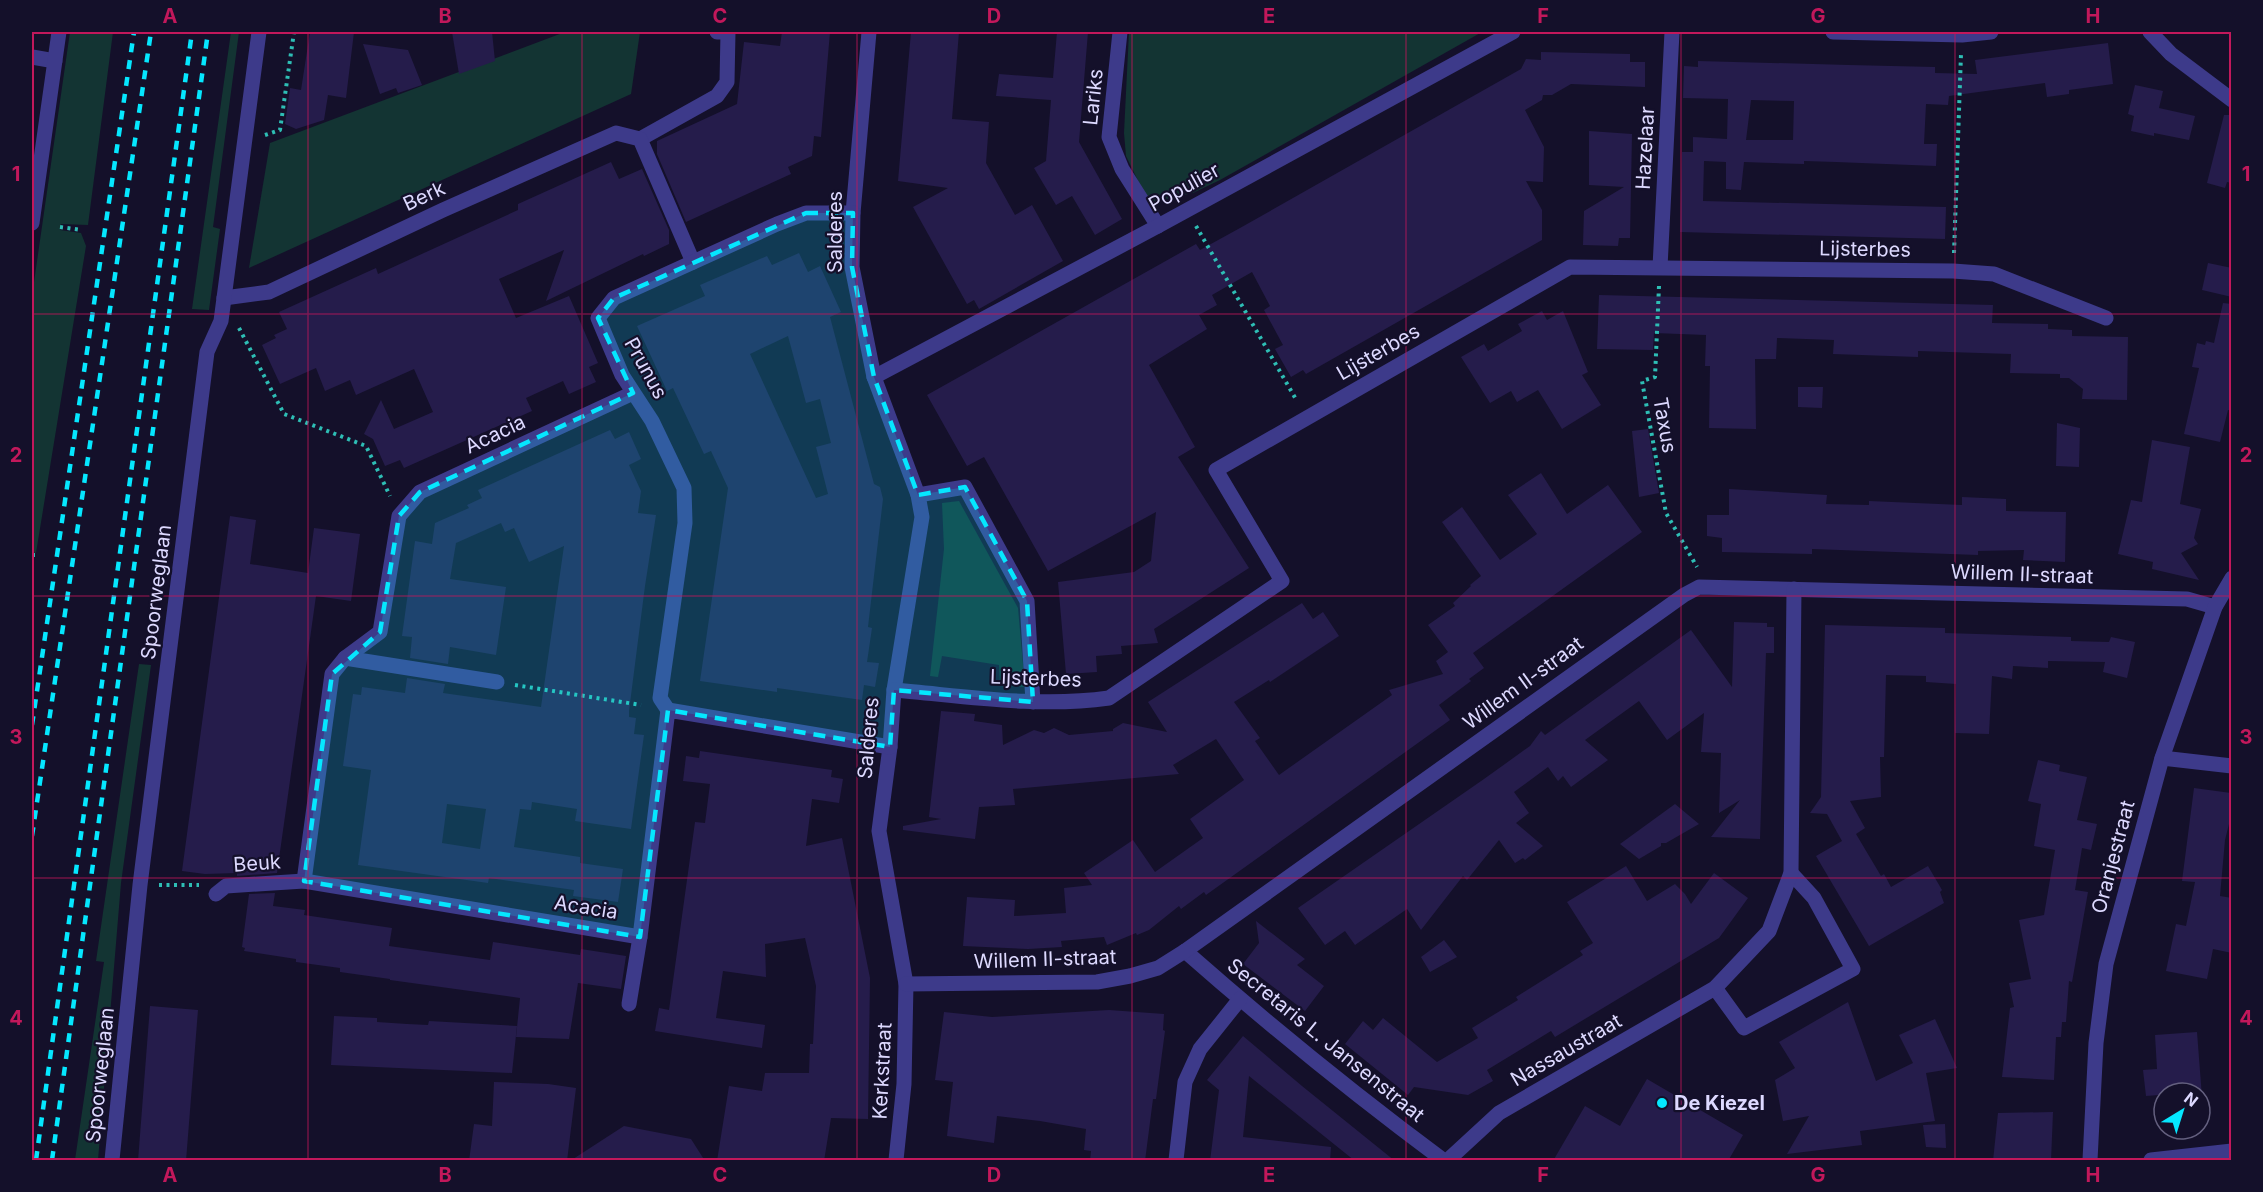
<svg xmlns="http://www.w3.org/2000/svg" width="2263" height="1192" font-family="Inter,sans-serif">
	<rect width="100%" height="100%" fill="#14102a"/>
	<g fill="#133433">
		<path d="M70 32H113L88 225 61 224 60 230 81 233 86 246 36 553 32 552V296Z"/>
		<path d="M231 32H239L213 227 220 229 209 310 192 309Z"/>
		<path d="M565 32H640L631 94 249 268 270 143Z"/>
		<path d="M1129 32H1482L1220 180 1193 193 1153 202 1144 193 1126 156 1124 133Z"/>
		<path d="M959 501 1018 608 1025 687 1000 686 999 665 942 656 938 677 930 676 944 549 942 503Z"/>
		<path d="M139 664 151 665 121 883 98 1160H75L104 962 96 961Z"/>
	</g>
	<g fill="#251c4b" fill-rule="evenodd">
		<path d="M310 32H354L346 98 328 95 324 120 296 129 285 124 290 88 301 90Z"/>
		<path d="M452 32H492L495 61 459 74Z"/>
		<path d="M782 32H830L821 137 814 136 812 156 788 167 791 174 686 222 657 154V141L737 104 744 42 780 46Z"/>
		<path d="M911 32H959L952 119 989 122 986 163 1015 215 1032 205 1063 261 979 309 974 300 967 304 913 207 948 188 898 181Z"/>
		<path d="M1057 32H1088L1079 142 1122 219 1095 235 1072 196 1056 205 1034 168 1046 161 1051 100 996 96 999 74 1053 78Z"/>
		<path d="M2108 43 2113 84 2069 90V94L2047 97 2045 83 1949 96 1948 105 1926 104 1924 144H1937L1936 166 1836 162 1804 161V164L1744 162 1741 190 1726 189V162L1704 161 1703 201 1946 207 1945 239 1680 232 1682 152H1693V137L1727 139 1728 99 1683 98 1684 66 1698 67V61L1849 65 1935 67V73L1977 74 1975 60ZM1751 100 1794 101 1793 140H1746Z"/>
		<path d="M363 44 408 50 422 85 398 93 396 88 380 94Z"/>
		<path d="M1541 52 1630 54V62H1645V87L1571 84 1552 95H1543L1542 100 1525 110 1544 147 1543 182 1526 181 1542 210V240L1306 374 1303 370 1291 377 1275 349 1283 345 1264 310 1270 306 1252 272 1212 295 1217 305 1199 315 1207 329 1149 365 1195 447 1178 457 1249 568 1154 629 1158 643 1121 646 1122 654 1096 656 1097 672 1066 674 1058 582 1134 572 1151 561 1156 512 1048 571 984 457 967 466 927 395 1196 244 1200 250 1240 228 1521 69 1526 59 1541 60Z"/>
		<path d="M2135 85 2163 91 2159 108 2195 116 2189 140 2154 133V136L2131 131 2134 116 2128 114Z"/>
		<path d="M2224 115H2232V183L2227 182 2225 188 2207 183Z"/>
		<path d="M1589 131 1632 134 1630 238H1619L1618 246 1583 245 1584 211 1624 187 1589 185Z"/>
		<path d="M611 162 619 179 642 169 669 230V244L644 256 643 254 546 301 564 250 499 279 516 318 569 296 598 363 589 367 596 382 569 394 563 381 526 398 532 411 404 468 400 460 385 466 373 439 364 434 381 400 394 429 433 412 414 369 356 395 350 380 325 391 316 368 280 384 262 345 276 338 274 335 287 329 279 312 376 268 378 274 518 210V204Z"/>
		<path d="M799 253 808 272 820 266 841 312 830 317 874 484 880 487 883 499 868 627 872 628 867 662 879 663 875 687 864 685 862 700 777 688V692L700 681 728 488 711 451 704 454 673 388 667 391 637 326 705 296 700 285 767 256 772 265ZM788 336 806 403 820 399 831 443 816 447 828 494 816 498 750 354Z"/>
		<path d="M2208 263 2232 268V297L2202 290Z"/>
		<path d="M1599 295 1993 305 1992 323 2048 324V329L2072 330V336L2128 337 2127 400 2082 399 2083 389 2069 378H2060V374L2010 373 2011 354 1918 351V357L1833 354 1834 340 1777 338 1776 359H1755L1756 429 1709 428 1710 366H1705L1706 335 1654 333 1653 350 1597 349Z"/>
		<path d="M2223 303 2232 304V411L2228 410 2220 442 2184 434 2199 368 2192 367 2197 343 2205 345 2206 341 2214 343Z"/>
		<path d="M1542 311 1547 320 1563 311 1588 372 1582 375 1601 405 1562 429 1538 390 1517 402 1511 391 1490 403 1461 357 1484 344 1488 351 1522 331 1518 324Z"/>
		<path d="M1798 387H1823L1822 408 1798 407Z"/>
		<path d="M2057 423 2080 428 2079 467 2056 466Z"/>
		<path d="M1648 429 1659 493 1639 497 1632 431Z"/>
		<path d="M610 430 615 439 629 432 641 459 629 465 641 491 638 513 656 515 645 586 629 711V717L636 718 634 734 644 735 631 829 575 821 577 809 532 802 531 810 520 809 514 847 580 857V863L623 869 618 902 573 896 574 890 510 881 489 878 488 883 358 865 371 770 343 766 353 694 361 695 362 687 405 693 407 678 445 684 443 693 541 707 564 546 529 562 514 528 505 532 501 523 456 543 450 579 506 587 496 655 450 647 448 664 410 658 412 637 402 636 415 541 432 544 435 523 469 508 467 505 482 498 478 490ZM447 804 486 809 480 849 442 843Z"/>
		<path d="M2152 440 2190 447 2180 504 2201 509 2194 538 2198 544 2181 553 2199 580 2152 569 2153 562 2118 554 2131 500 2142 502Z"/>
		<path d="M1541 473 1567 514 1608 485 1642 532 1473 653 1484 668 1469 679 1471 681 1439 705 1450 720 1206 895 1204 892 1181 909 1179 906 1149 930 1137 935 1136 933 1107 945 1104 937 1061 941 1062 947 1028 949 963 946 967 897 1015 900 1014 916 1066 913 1064 888 1092 885 1084 873 1133 840 1155 872 1203 838 1190 819 1244 780 1216 739 1173 765 1179 774 1013 789 1015 805 979 807 975 839 903 830V826L941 819 929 817 941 711 975 714 974 721 1002 725 1003 745 1034 730 1044 733 1054 728 1069 735 1113 731V729L1123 723 1167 732 1148 702 1302 603 1313 619 1323 612 1339 636 1270 682 1269 680 1234 702 1260 738 1255 741 1279 775 1392 695 1389 690 1443 674 1436 661 1448 652 1428 625 1455 606 1453 603 1471 586 1470 585 1481 576 1442 522 1462 507 1500 560 1537 534 1508 495Z"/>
		<path d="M1729 489 1827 495 1826 504 1869 505V501L1962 505V497L2006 499V511L2066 512 2065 562 2023 560 2024 550 1978 551V555L1812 549V554L1722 552V538L1707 536V515H1729Z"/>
		<path d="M230 516 256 520 250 564 308 573 314 528 360 534 351 601 316 596 277 873 237 876V873L205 874 182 871Z"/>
		<path d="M1734 622 1767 623V627H1774V653H1766L1760 839 1711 837 1740 800 1719 813 1721 753 1701 752 1704 713 1667 740 1639 701 1585 740 1608 760 1571 787 1563 776 1558 781 1548 767 1514 792 1529 813 1516 823 1543 846 1525 860 1523 858 1515 863 1499 840 1467 880 1463 876 1421 930 1407 909 1355 945 1345 931 1325 945 1298 908 1484 779 1530 746 1541 731 1545 735 1691 630 1732 687Z"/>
		<path d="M1825 625 1945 628V633L2071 637V641L2109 642 2111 637 2135 642 2127 678 2103 672 2105 662 2048 661V668L2013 666 2012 679 1992 676 1989 734 1955 733 1956 684 1926 682V676L1886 675 1884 757H1880L1881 797 1850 801 1865 828 1856 834 1881 876 1884 874 1891 887 1928 866 1942 890 1940 892 1944 903 1869 946 1816 856 1842 841 1827 814 1810 813 1821 797Z"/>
		<path d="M700 751 832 770 831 777 843 779 839 803 812 799 806 846 842 838 870 978 868 1119 831 1118 824 1161H717L729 1086 762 1091 765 1073H809L810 1044H813L816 986 805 938 765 944 766 977 723 971 716 1018 765 1025 762 1048 655 1031 659 1008 669 1010 695 822 705 823 710 784 683 781 686 756 699 758Z"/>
		<path d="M2038 760 2060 765 2059 771 2087 777 2077 820 2097 824 2091 850 2082 848 2075 890 2088 892 2072 982 2069 981 2066 1022H2062L2061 1037H2056L2054 1080 2002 1077 2010 1008 2014 1007 2009 983 2031 979 2019 920 2044 915 2055 850 2034 846 2041 804 2028 801Z"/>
		<path d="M2194 788 2231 793V816L2225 840 2220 896 2232 898V953L2213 949 2207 979 2166 971 2176 924 2186 926 2195 882 2182 881Z"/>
		<path d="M1675 804 1699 824 1666 843H1661V846L1639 859 1620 844Z"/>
		<path d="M1626 866 1647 901 1675 884 1685 894 1691 904 1714 873 1748 898 1719 938 1555 1037 1551 1031 1487 1070 1493 1081 1468 1095 1414 1087 1408 1095 1345 1044 1363 1021 1373 1030 1383 1018 1437 1062 1478 1038 1472 1028 1518 1000 1516 997 1583 955 1580 951 1593 943 1567 902Z"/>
		<path d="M275 893 273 906 305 910 304 915 392 928 389 946 490 960 493 942 580 955 581 949 626 956 621 989 578 983 569 1039 516 1037 520 998 390 980V979L340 972V968L296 962V959L244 951 245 948 242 947 249 894Z"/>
		<path d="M1256 921 1305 959 1297 965 1324 986 1305 1011 1243 964 1259 943Z"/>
		<path d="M1444 940 1457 957 1430 972 1421 957Z"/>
		<path d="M1848 1002 1876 1081 1913 1063 1899 1035 1935 1019 1957 1068 1926 1073 1935 1121 1860 1131 1862 1145 1787 1154 1809 1116 1783 1121 1775 1080 1795 1068 1779 1042Z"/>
		<path d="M150 1006 198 1010 186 1161H138Z"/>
		<path d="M1109 1010 1164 1014 1163 1030 1165 1031 1156 1099H1153L1145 1161H1090L1091 1151 1084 1150 1086 1129 1040 1121 997 1116 994 1143 947 1136 953 1082 935 1080 944 1012 992 1017Z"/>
		<path d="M334 1016 377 1018V1022L407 1024 428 1025 429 1021 517 1026 512 1073 331 1065Z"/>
		<path d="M2197 1032 2203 1110 2200 1111V1093H2164V1114H2161L2159 1095 2146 1096 2143 1070 2157 1069 2155 1035Z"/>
		<path d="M1243 1036 1302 1086 1395 1161H1355L1249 1076 1243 1137 1331 1147 1330 1161H1210L1219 1090 1207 1080Z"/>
		<path d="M1647 1079 1743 1135 1728 1161H1553L1585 1106 1620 1126Z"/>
		<path d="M494 1082 548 1084 576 1088 567 1161H469L474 1124 492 1126Z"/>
		<path d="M2053 1112 2051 1161H1993L1998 1113Z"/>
		<path d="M1945 1124 1946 1148 1926 1147 1923 1125Z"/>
		<path d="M624 1126 691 1139 705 1161H570Z"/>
	</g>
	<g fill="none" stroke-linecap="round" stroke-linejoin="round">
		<g stroke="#2ebeb5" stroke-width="4" stroke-dasharray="3 4.5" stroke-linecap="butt">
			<path d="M265 135 280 130 294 32"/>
			<path d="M1195 170 1201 179"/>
			<path d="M1196 226 1297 401"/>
			<path d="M60 227 82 230"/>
			<path d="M1954 253 1961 54"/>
			<path d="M1659 286 1655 377 1642 381 1666 513 1697 567"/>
			<path d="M239 328 284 414 366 446 390 496"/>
			<path d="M32 555H36"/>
			<path d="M515 685 641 705"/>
			<path d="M159 885H199"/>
		</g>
		<g stroke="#3d3a8a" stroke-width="15">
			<path d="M869 32 853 213 852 267 874 377 918 495 922 517 894 690 890 747 879 831 906 984 904 1084 896 1160"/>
			<path d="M1120 32 1109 137 1122 169 1158 226"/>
			<path d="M1833 32 1962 35 1991 32"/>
			<path d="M2150 32 2171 54 2232 100"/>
			<path d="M32 57 55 61"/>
			<path d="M640 139 717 96 727 82 728 32H717"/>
			<path d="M32 223 59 32"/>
			<path d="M1660 267 1672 32"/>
			<path d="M224 298 269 292 443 210 616 133 640 139 693 262"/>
			<path d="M874 377 1158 226 1513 32"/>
			<path d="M633 393 420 492 399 516 380 632 345 658 332 674 304 881 640 937 668 710 890 747"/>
			<path d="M918 495 965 487 1027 601 1033 702"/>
			<path d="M345 658 497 682"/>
			<path d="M894 690C965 696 1037 708 1109 698L1282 581 1216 470 1570 267 1953 271 1994 274 2106 318"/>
			<path d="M668 710 660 698 685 523 684 488 652 421 622 375 598 318 614 298 777 224 806 213H853"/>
			<path d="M2162 758 2232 766"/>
			<path d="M216 894 226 886 304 881"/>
			<path d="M1185 951C1268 1024 1354 1094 1443 1160"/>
			<path d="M906 984 1097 982 1130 976 1158 968 1185 951 1684 595 1699 587 2187 599 2215 607"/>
			<path d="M1715 988 1744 1028 1853 969 1814 898 1791 873"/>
			<path d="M629 1004 640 937"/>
			<path d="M112 1160 140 885 207 352 221 321 259 32"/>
			<path d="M1176 1160 1185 1082 1200 1049 1240 999"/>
			<path d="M1448 1160 1499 1113 1715 988 1769 931 1791 873 1794 589"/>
			<path d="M2090 1160 2096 1043 2106 964 2162 758 2215 607 2232 578"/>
			<path d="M2151 1160 2232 1151"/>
		</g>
		<g stroke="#05e7ff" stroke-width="4.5" stroke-dasharray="9 8" stroke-linecap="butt">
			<path d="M32 725 134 32"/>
			<path d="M32 836 151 32"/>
			<path d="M36 1160 192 32"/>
			<path d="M52 1160 208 32"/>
		</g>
	</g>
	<path fill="#05e7ff" fill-opacity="0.2" stroke="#05e7ff" stroke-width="4.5" stroke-dasharray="12 8" stroke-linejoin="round" d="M806 213H853L852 267 874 377 918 495 965 487 1027 601 1033 702 894 690 890 747 668 710 640 937 304 881 332 674 380 632 399 516 420 492 633 393 598 318 614 298Z"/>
	<path fill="none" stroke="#c2185b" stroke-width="1.5" stroke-opacity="0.55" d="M308 32V1160M582 32V1160M857 32V1160M1132 32V1160M1406 32V1160M1681 32V1160M1955 32V1160M32 314H2232M32 596H2232M32 878H2232"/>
	<circle fill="#05e7ff" stroke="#14102a" stroke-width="2" cx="1662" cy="1103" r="6"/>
	<g text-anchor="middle" stroke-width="4.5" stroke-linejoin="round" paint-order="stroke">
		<g font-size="20" fill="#ddd9ff" stroke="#14102a">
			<text transform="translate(1093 97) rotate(-84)" y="7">Lariks</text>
			<text transform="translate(1645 148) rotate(-87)" y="7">Hazelaar</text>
			<text transform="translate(1184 187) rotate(-29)" y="7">Populier</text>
			<text transform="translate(424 196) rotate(-25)" y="7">Berk</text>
			<text transform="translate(835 232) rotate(-90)" y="7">Salderes</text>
			<text transform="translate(1865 249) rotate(1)" y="7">Lijsterbes</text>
			<text transform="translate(1378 352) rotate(-30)" y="7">Lijsterbes</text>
			<text transform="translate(646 368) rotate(61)" y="7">Prunus</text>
			<text transform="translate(1665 425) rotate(80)" y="7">Taxus</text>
			<text transform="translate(495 434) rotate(-25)" y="7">Acacia</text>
			<text transform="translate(2022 574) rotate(2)" y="7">Willem II-straat</text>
			<text transform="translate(156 592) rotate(-83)" y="7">Spoorweglaan</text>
			<text transform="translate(1036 678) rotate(2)" y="7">Lijsterbes</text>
			<text transform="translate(1523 683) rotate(-36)" y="7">Willem II-straat</text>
			<text transform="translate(868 738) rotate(-85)" y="7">Salderes</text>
			<text transform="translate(2113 857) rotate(-75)" y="7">Oranjestraat</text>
			<text transform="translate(257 863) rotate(-4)" y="7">Beuk</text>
			<text transform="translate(586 907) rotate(9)" y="7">Acacia</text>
			<text transform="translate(1045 959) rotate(-2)" y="7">Willem II-straat</text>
			<text transform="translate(1326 1040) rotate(39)" y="7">Secretaris L. Jansenstraat</text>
			<text transform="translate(1566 1050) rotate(-30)" y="7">Nassaustraat</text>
			<text transform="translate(882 1071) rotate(-87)" y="7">Kerkstraat</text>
			<text transform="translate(100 1075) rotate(-84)" y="7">Spoorweglaan</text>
		</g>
		<g font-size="20" font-weight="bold" fill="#ddd9ff" stroke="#14102a" text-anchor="start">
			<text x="1674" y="1110">De Kiezel</text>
		</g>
	</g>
	<rect width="2263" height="1192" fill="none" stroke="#14102a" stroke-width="66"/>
	<g transform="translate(2182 1111) rotate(38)"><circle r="28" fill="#14102a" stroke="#64607f" stroke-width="1.5"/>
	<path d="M0-4.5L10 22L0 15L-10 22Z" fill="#05e7ff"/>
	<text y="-9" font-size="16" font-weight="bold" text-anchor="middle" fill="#ddd9ff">N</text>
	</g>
	<rect x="33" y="33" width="2197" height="1126" fill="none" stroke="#c2185b" stroke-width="2"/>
	<g font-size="20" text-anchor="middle" font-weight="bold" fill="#c2185b">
		<text x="170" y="23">A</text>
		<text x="445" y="23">B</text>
		<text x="720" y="23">C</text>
		<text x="994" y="23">D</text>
		<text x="1269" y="23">E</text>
		<text x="1543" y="23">F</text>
		<text x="1818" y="23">G</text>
		<text x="2093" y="23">H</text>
		<text x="16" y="181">1</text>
		<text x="2246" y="181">1</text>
		<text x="16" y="462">2</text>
		<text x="2246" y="462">2</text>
		<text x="16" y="744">3</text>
		<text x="2246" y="744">3</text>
		<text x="16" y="1025">4</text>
		<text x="2246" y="1025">4</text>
		<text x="170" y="1182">A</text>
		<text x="445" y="1182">B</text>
		<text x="720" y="1182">C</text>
		<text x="994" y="1182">D</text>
		<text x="1269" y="1182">E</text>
		<text x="1543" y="1182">F</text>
		<text x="1818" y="1182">G</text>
		<text x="2093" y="1182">H</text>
	</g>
</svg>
